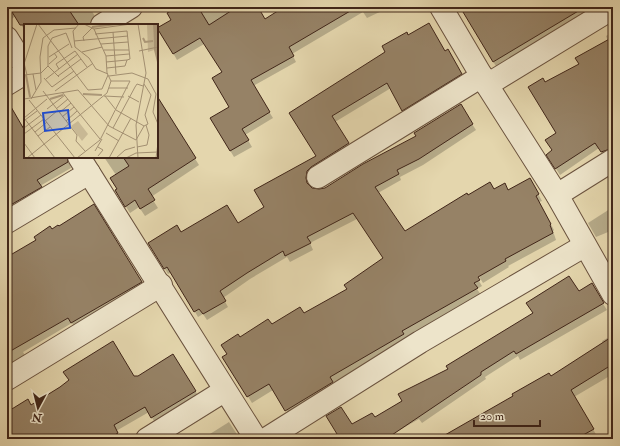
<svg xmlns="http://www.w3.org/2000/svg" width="620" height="446" font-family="'IM FELL Double Pica',serif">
	<rect width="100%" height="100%" fill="#e4d6ad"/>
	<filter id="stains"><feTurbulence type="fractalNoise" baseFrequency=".005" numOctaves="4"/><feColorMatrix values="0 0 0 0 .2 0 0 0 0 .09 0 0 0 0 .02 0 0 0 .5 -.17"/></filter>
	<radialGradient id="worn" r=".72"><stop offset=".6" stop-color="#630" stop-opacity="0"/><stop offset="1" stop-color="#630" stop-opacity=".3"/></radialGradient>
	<g fill="#0003">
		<path d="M7 7H89L99 22 94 25H25V31L16 16 10 20 7 15Z"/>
		<path d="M180 7H268L226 34 312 7H385L386 9 367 18 363 12 292 54 296 62 253 86 273 118 245 135 252 147 234 157 211 119 231 108 223 73 204 44 177 60 159 28 172 20Z"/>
		<path d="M461 7H597L497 68Z"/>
		<path d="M613 32V148L603 154 599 148 560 175 551 161 557 134 545 84 580 65 608 41 606 36Z"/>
		<path d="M408 36 445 52 448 51 464 80 406 116 391 88 335 122 352 150 310 178 309 185 312 189 319 190 325 189 472 124 476 130 423 165 400 177 401 180 378 193 404 233 468 197 494 191H508L530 179 542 201 539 202 554 230 553 231 556 240 508 266 509 267 483 283 478 275 476 276 482 286 477 289 481 295 405 338 406 340 332 383 336 389 290 416 273 390 252 403 227 363 228 354 240 338 304 315 348 290 384 259 357 219 310 243 313 250 290 262 287 257 250 279 223 298 228 307 207 320 203 314 198 317 172 272 168 274 153 250 181 233 238 224 265 207 317 156 293 119Z"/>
		<path d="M157 98 199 165 151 197 158 208 145 216 139 207 130 213 116 191 118 189 116 175 104 157H157Z"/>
		<path d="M7 101 25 132V157H67L71 168 40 186 44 193 7 217Z"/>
		<path d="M613 207V230L596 237 588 223Z"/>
		<path d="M52 230 142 282 145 288 75 329 72 323 23 352 27 359 7 372V259Z"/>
		<path d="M591 285 607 310 520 360 518 356 485 377 486 379 422 423 419 419 384 439H329L352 426 374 419 449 370Z"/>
		<path d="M613 335V374L574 397 597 436 591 439H440L550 377 603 343 602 341Z"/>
		<path d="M173 355 199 397 155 423 149 412 116 431 120 439H7V413L138 377Z"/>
		<path d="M229 422 240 439H202Z"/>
	</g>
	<g fill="#968266" stroke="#412619">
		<path d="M9 7H67L79 25H20Z"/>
		<path d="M178 7H198L209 25 237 7H258L265 19 284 7H357L289 47 294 56 251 80 270 112 242 129 249 140 230 151 210 118 229 107 212 78 222 72 200 38 173 54 157 28 171 20 167 13Z"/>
		<path d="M460 7H585L493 62Z"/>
		<path d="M429 23 445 51 448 49 462 74 402 111 387 83 332 116 349 143 311 167 307 171 306 178 307 183 312 188 319 189 325 188 363 164 416 136 414 133 461 104 473 124 419 159 397 170 399 174 375 187 405 231 467 193 468 195 490 182 494 189 505 183 508 190 530 178 539 194 536 196 551 224 550 225 553 233 505 259 506 261 478 277 480 280 474 283 478 288 402 331 404 334 330 377 333 382 285 411 269 384 247 397 222 357 227 354 221 345 238 334 240 337 268 319 272 324 300 307 304 313 347 289 344 285 383 258 353 213 307 237 311 243 285 256 283 251 247 273 220 291 226 301 203 314 199 309 194 312 167 267 164 269 148 243 177 225 181 232 227 205 238 223 264 207 254 190 316 156 289 113 385 52 382 46 407 32 408 35Z"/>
		<path d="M613 37V148L601 152 595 143 555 169 546 155 552 150 545 140 556 133 528 87 543 78 545 82 579 64 575 58Z"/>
		<path d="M157 96 196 158 148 189 155 200 140 209 135 200 125 207 115 190 117 189 110 178 129 166 123 157H157Z"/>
		<path d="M7 100 25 131V157H67L68 162 37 180 42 187 7 207Z"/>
		<path d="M94 204 142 282 71 323 68 318 7 353V257L36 240 34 237 50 226 52 229 58 225 59 226Z"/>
		<path d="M569 276 579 291 592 283 604 303 516 354 514 351 481 372V375L386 439H328L337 434 326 416 341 407 352 424 372 413 375 417 402 401 398 394 448 369 446 366 533 313 526 303Z"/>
		<path d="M613 336V364L571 390 594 429 576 439H438L513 396 512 394 549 373 551 376Z"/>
		<path d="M113 341 134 376H138L173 354 196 391 151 418 145 407 114 425 118 433 108 439H7V412L28 399 31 405 60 387 69 380 63 372Z"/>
	</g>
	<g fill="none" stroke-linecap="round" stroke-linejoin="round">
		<defs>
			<g id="minor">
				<path d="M441 7 487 85 557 195 613 294"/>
				<path d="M102 25 131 7"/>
				<path d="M7 38 25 67"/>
				<path d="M7 84 25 73"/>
				<path d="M487 85 613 8"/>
				<path d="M79 157 256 439"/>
				<path d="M318 177 482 76"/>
				<path d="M557 195 613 160"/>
				<path d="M7 222 89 173"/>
				<path d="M7 379 161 285"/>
				<path d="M147 439 224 391"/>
				<path d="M266 439 420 342 584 246"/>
			</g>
		</defs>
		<use href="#minor" stroke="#6a523e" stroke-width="24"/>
		<use href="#minor" stroke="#ede4ca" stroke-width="22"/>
	</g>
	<g transform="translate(24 24)">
		<rect width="134" height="134" fill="#e4d6ad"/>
		<path d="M123 0H129L130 26 124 28ZM54 97 64 110 58 117 47 102Z" fill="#c8b894"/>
		<path d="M129 0H134V42L130 26Z" fill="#ad9a7b"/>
		<path fill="none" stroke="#ad9a7b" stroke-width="2" d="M68 3 93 0M119 14 121 18 129 17M2 51 6 73M59 70 78 71M26 75 39 71"/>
		<path fill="none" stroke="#a39072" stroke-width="1" d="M14 0 64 66 78 65 84 51M55 0 49 7 51 23 65 34 72 45 84 50M60 0 70 5 107 0M114 0 122 49 112 101 114 134M89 8 92 50M71 10 103 7 106 35 103 36 101 42 83 44M50 17 104 12M60 17 59 13 68 4M77 20 104 18M80 26H105M115 27 134 23M58 28 78 23M82 32 105 30M25 33 45 20M82 38 103 36M0 39 3 51M0 40 13 0M25 40 33 33 30 29M24 42 35 53M35 45 32 40 51 27 63 43M9 50 12 66M0 51 17 49 24 42V22L28 14 42 9 48 24M34 52 57 35M85 52 108 49 124 55 132 70 129 88 134 100M20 54 28 63M22 55 54 30M28 63 50 47M85 64H104M19 67 53 111 52 117 61 127M31 67 68 40M38 68 76 115M80 72 100 73M81 72 92 86 120 102M104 72 115 78M0 75 54 66 85 102 112 116 120 102 124 100 121 91 127 71 120 60M7 75 17 58 16 33 19 14 30 6 52 4M5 76 51 134M23 85 41 71M32 85 44 75M35 89 47 79M38 93 50 83M0 94 31 134M0 94 23 75M1 96 13 87M21 97 33 87M42 97 53 87M0 104 17 91M89 104 111 63 113 60 119 62M11 108 23 98M82 109 95 117M0 110 20 95M14 112 26 103M0 119 11 134M74 123 79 126 74 132M113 123 123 121 125 111 122 101M71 127 78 115M3 134 83 69 87 57 83 49 82 32 70 5M53 134 76 116 106 57H87M85 134 107 94M92 134 101 126 111 123M102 134 112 129 134 128M132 134 134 119"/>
		<path fill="#1d4ed8" fill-opacity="0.15" stroke="#1d4ed8" stroke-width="2" d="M44 86 46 104 21 107 19 89Z"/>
		<rect width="134" height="134" fill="none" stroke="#412619" stroke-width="2"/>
	</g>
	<rect width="620" height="446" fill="none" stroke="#e4d6ad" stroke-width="24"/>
	<rect x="8" y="8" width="604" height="430" fill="none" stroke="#412619" stroke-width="2"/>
	<rect x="12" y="12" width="596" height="422" fill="none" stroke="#412619"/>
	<g transform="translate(38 408) rotate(187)" stroke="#ede4ca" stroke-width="3" paint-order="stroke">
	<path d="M0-3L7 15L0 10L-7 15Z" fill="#412619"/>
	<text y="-6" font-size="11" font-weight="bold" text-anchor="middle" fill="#412619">N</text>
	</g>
	<path d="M474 420v6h66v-6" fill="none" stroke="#412619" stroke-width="2"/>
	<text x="480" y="420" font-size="12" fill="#412619" stroke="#ede4ca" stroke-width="3" paint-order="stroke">20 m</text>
	<rect width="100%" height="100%" filter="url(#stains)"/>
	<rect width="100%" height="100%" fill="url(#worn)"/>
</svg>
